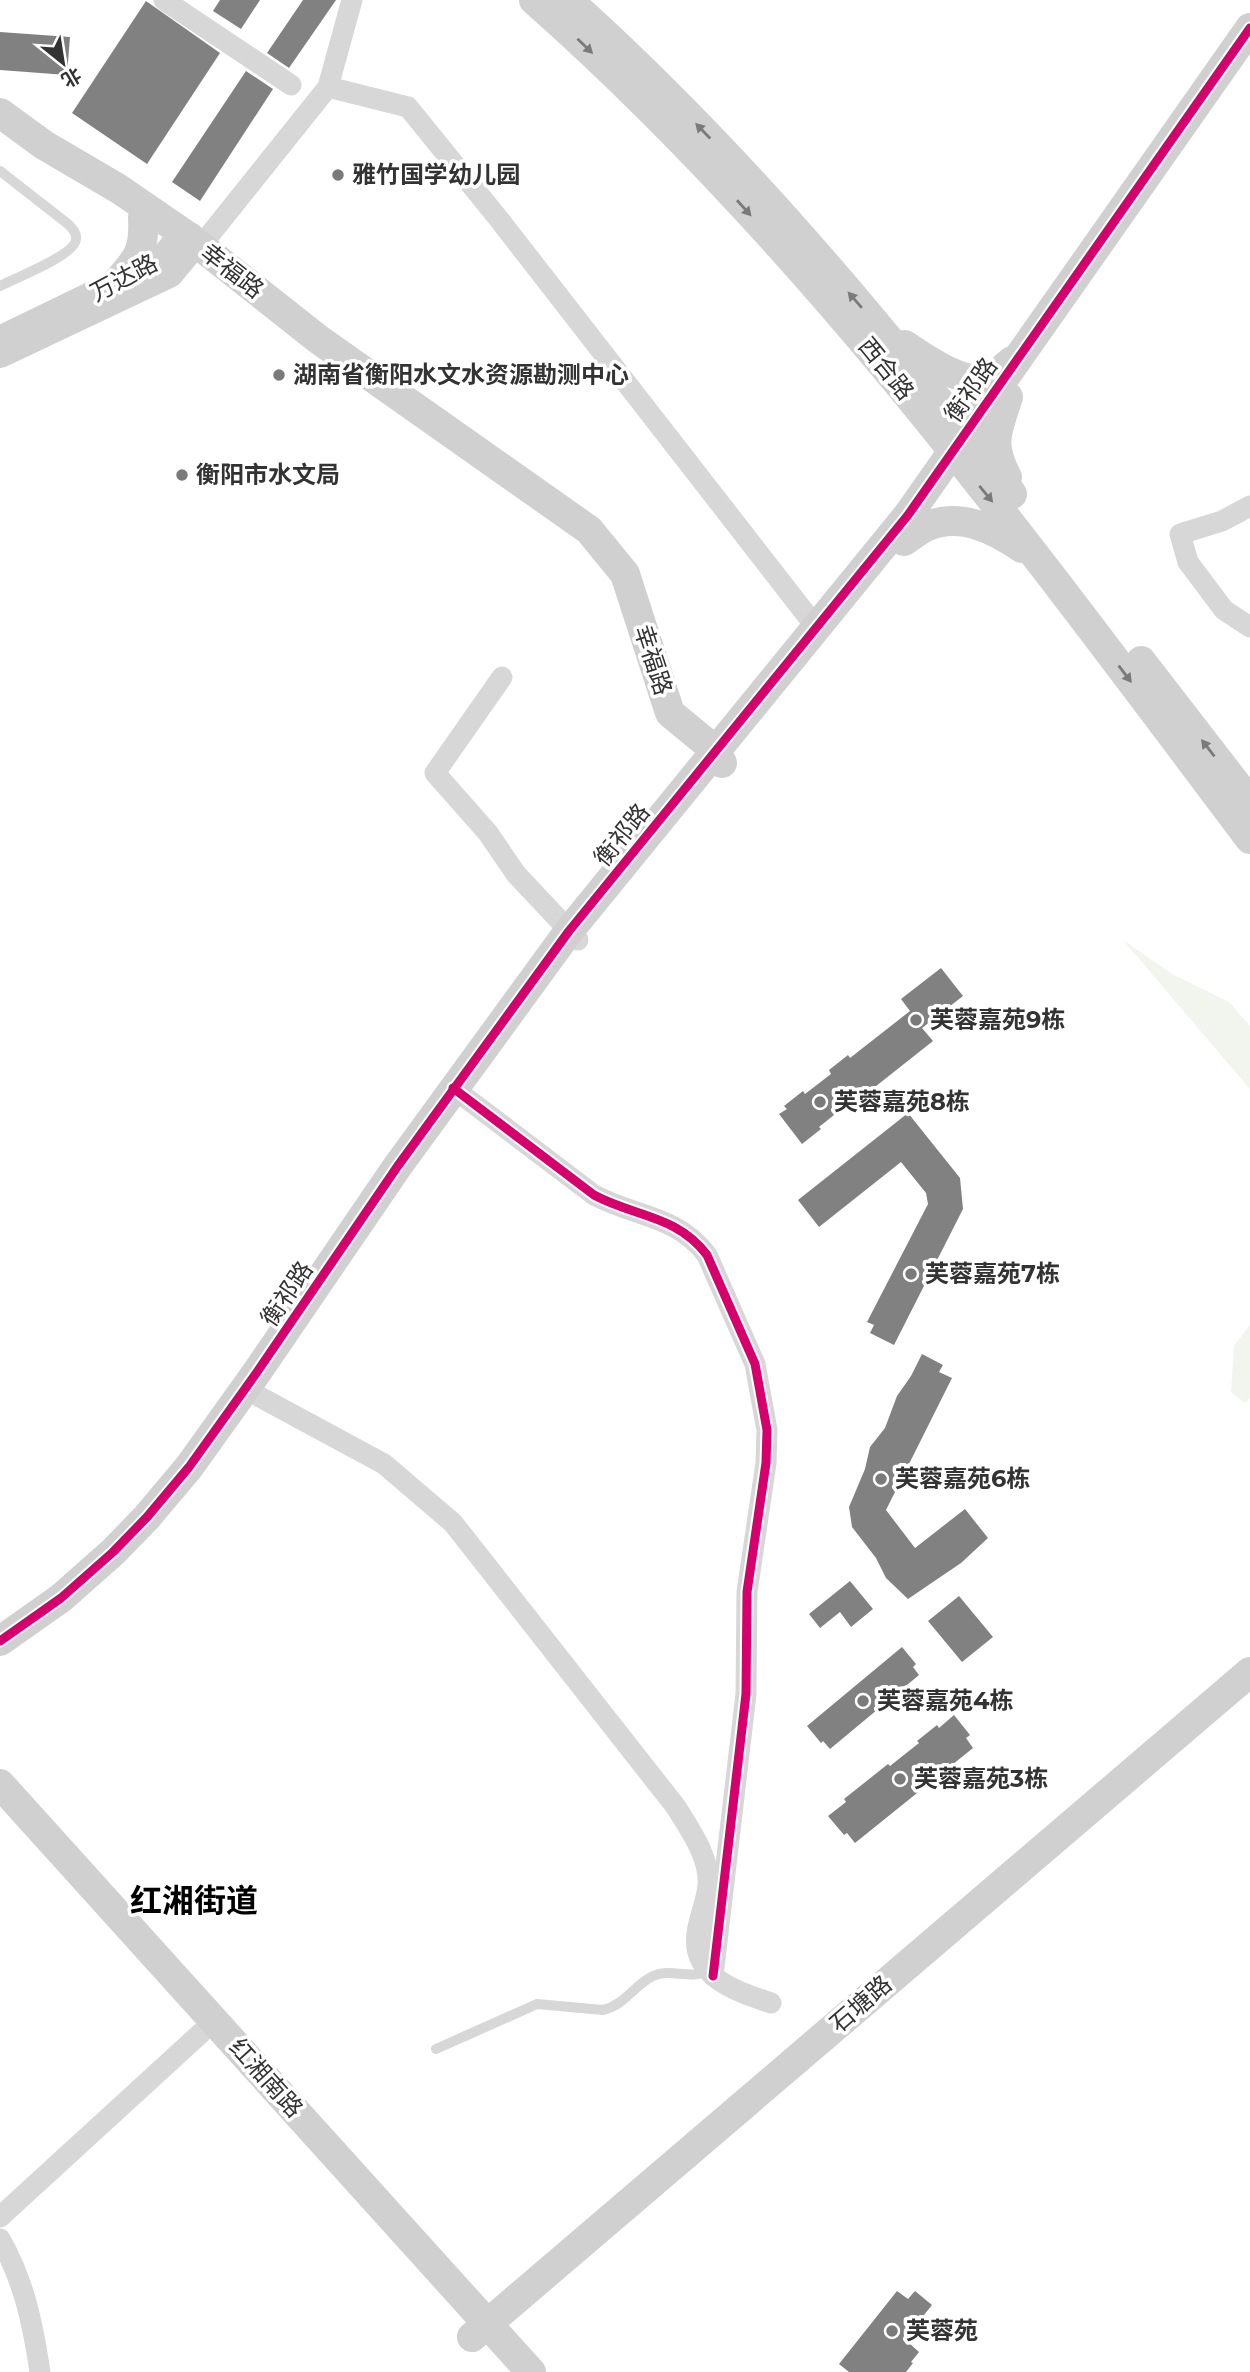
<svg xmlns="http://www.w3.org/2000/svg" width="1250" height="2372" font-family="Montserrat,'Noto Sans SC',sans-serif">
	<rect width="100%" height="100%" fill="#fff"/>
	<g fill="#f1f5ed">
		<path d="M1123 940 1172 974 1229 1002 1250 1026V1089Z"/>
		<path d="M1250 1325V1398L1245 1403 1231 1392 1234 1346Z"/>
	</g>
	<g fill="#818181">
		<path d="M220 0H260L241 29 213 11Z"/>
		<path d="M303 0H336L289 68 267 53Z"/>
		<path d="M146 1 220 53 147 164 72 113Z"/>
		<path d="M0 32 70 37 67 75 0 70Z"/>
		<path d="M246 71 273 89 200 201 172 182Z"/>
		<path d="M941 968 963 996 922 1028 933 1041 861 1098 859 1095 819 1127 821 1129 802 1144 779 1114 787 1109 784 1106 803 1091 805 1094 831 1074 829 1070 848 1055 850 1058 910 1011 901 999Z"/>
		<path d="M908 1113 960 1178 963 1209 894 1345 870 1333 874 1325 867 1322 928 1204 926 1193 901 1162 819 1227 798 1200Z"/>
		<path d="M922 1354 943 1365 939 1372 952 1378 886 1510 915 1548 965 1509 988 1538 961 1563 908 1599 886 1578 876 1558 852 1527 849 1507 865 1469 870 1447 885 1428 897 1396 911 1376Z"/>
		<path d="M850 1581 873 1609 851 1627 840 1612 820 1628 809 1614Z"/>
		<path d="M959 1596 993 1637 962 1662 928 1621Z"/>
		<path d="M902 1647 916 1664 913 1667 919 1675 830 1749 823 1741 821 1743 807 1726Z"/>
		<path d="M954 1715 970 1735 966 1738 973 1748 855 1843 847 1833 844 1835 828 1816 846 1802 844 1799 888 1764 890 1766 919 1743 917 1741 937 1725 939 1728Z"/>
		<path d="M897 2291 908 2299 915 2291 932 2305 924 2315 928 2319 909 2343 919 2352 911 2362 913 2363 906 2372H849L839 2364Z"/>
	</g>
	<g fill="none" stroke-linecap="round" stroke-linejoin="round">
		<g stroke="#d7d7d7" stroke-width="10">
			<path d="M0 171 68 224C72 228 77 233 76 239 76 255 15 278 0 286"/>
			<path d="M436 2049 537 2004 603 2010C625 2005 634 1985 653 1976 670 1968 690 1980 707 1971"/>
		</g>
		<g stroke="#d7d7d7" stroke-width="21">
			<path d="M164 0 291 85"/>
			<path d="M328 87 408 107 498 218 816 627"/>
			<path d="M200 247 328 87 352 0"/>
			<path d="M1250 506 1222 521 1180 534 1188 562 1224 610 1250 627"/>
			<path d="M502 677 435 773 488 833 516 874 578 940"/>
			<path d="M453 1088 594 1195C635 1217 677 1215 707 1255L755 1364 767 1430 766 1463 747 1592 746 1694 713 1976"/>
			<path d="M260 1397 384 1464 453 1523 676 1807C690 1830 710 1857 708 1885 707 1901 699 1917 697 1933 691 1977 738 1992 771 2003"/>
			<path d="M0 2217 201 2033"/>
			<path d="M0 2239C24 2281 33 2324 40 2372"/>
		</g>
		<g stroke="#d0d0d0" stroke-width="30">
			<path d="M534 0C811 245 1029 546 1250 839"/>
			<path d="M568 0C733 148 877 319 1012 494"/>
			<path d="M0 113 44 145 119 189 189 237 318 339 589 530 625 574 670 713 715 750 722 763"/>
			<path d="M117 282C138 259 145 250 143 218"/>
			<path d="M0 341 161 263 177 243 189 237 188 250 169 273 0 353"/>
			<path d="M905 345C925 359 965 387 990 378 998 375 1005 366 1012 361"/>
			<path d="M1007 477C989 444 997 431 1008 397"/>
			<path d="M904 541C912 536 920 529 928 526 961 512 995 530 1022 548"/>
			<path d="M1141 661 1250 802"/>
			<path d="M0 1641 61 1598 113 1552 147 1517 189 1467 257 1372 397 1167 569 931 908 515 1250 28"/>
			<path d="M0 1784 531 2372"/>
			<path d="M472 2337 1250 1672"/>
		</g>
		<defs>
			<g id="cycleway">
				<path d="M453 1088 594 1195C635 1217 677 1215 707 1255L755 1364 767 1430 766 1463 747 1592 746 1694 713 1976"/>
				<path d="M0 1641 61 1598 113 1552 147 1517 189 1467 257 1372 397 1167 569 931 908 515 1250 28"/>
			</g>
		</defs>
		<use href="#cycleway" stroke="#fff" stroke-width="13"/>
		<use href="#cycleway" stroke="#d6006c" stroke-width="9"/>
	</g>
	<defs><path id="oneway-solid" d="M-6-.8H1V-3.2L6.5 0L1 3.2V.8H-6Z" transform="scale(1.75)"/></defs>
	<g fill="#7a7a7a">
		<use href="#oneway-solid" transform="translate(585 46) rotate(44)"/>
		<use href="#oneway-solid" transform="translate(703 131) rotate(-134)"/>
		<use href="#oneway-solid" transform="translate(744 208) rotate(48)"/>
		<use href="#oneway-solid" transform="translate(855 300) rotate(-131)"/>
		<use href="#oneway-solid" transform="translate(986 494) rotate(51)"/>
		<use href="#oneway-solid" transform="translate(1125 674) rotate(53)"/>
		<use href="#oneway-solid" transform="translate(1208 748) rotate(-128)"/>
	</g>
	<g fill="#7a7a7a" stroke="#fff" stroke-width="2.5">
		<circle cx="338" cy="175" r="7"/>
		<circle cx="279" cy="375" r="7"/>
		<circle cx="182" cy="475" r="7"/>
		<circle cx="916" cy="1020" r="7"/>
		<circle cx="820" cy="1102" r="7"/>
		<circle cx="911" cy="1274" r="7"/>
		<circle cx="881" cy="1479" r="7"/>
		<circle cx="863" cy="1701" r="7"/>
		<circle cx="900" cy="1779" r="7"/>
		<circle cx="892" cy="2331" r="7"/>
	</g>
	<g text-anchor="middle" stroke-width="7" stroke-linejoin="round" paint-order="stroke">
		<g font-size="24" font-weight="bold" fill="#333" stroke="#fff" text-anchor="start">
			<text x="352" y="183">雅竹国学幼儿园</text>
			<text x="293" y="383">湖南省衡阳水文水资源勘测中心</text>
			<text x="196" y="483">衡阳市水文局</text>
			<text x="930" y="1028">芙蓉嘉苑9栋</text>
			<text x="834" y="1110">芙蓉嘉苑8栋</text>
			<text x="925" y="1282">芙蓉嘉苑7栋</text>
			<text x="895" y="1487">芙蓉嘉苑6栋</text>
			<text x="877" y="1709">芙蓉嘉苑4栋</text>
			<text x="914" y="1787">芙蓉嘉苑3栋</text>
			<text x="906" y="2339">芙蓉苑</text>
		</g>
		<g font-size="24" fill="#333" stroke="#fff">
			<text transform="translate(232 271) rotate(38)" y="8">幸福路</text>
			<text transform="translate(124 278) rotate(-28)" y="8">万达路</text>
			<text transform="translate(886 369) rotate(51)" y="8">西合路</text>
			<text transform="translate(971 390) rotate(-55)" y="8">衡祁路</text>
			<text transform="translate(653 660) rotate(72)" y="8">幸福路</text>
			<text transform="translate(622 835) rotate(-51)" y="8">衡祁路</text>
			<text transform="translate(287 1294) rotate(-56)" y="8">衡祁路</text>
			<text transform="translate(861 2004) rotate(-41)" y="8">石塘路</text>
			<text transform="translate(266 2078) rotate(48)" y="8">红湘南路</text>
		</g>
		<g font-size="32" font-weight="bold" fill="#000" stroke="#fff">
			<text x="194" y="1912">红湘街道</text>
		</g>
	</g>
	<g transform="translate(63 63) rotate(150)" stroke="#ffffff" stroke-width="5" paint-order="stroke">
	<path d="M0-5L12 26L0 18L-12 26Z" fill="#333333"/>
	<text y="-10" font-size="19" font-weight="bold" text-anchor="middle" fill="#333333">北</text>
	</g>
</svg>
